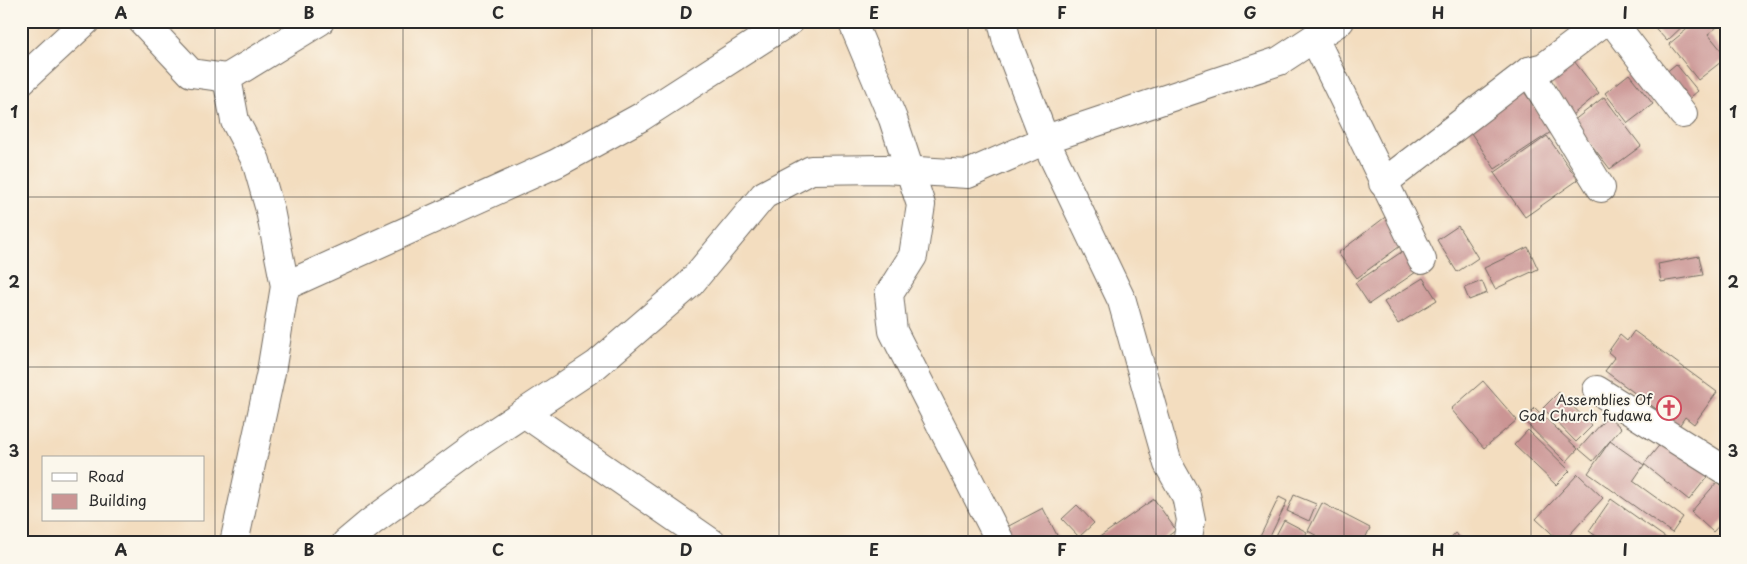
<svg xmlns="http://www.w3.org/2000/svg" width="1747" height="564" font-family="'Playpen Sans',sans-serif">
	<rect width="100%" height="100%" fill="#fbf7ec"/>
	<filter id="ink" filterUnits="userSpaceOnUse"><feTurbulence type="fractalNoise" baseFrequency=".02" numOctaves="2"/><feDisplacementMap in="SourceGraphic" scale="10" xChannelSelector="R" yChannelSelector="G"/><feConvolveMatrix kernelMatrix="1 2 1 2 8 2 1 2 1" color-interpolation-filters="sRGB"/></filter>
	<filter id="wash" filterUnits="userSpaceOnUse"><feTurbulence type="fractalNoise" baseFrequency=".0096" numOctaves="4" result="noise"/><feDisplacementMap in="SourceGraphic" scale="20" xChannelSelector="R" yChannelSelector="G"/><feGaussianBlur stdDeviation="1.12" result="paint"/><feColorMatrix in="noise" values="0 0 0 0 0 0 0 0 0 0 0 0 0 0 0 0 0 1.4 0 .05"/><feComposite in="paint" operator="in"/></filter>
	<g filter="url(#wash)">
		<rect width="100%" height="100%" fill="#f3ddbf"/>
		<g id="blocks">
			<g fill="#cb9594">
				<path d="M1649 21H1688L1667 41Z"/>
				<path d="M1697 21H1725L1708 34 1726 56V58L1698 80 1669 44Z"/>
				<path d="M1560 43 1599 93 1572 115 1538 60Z"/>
				<path d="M1676 64 1698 91 1680 106 1658 79Z"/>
				<path d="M1629 74 1653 104 1628 123 1605 93Z"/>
				<path d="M1517 81 1551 132 1495 169 1461 118Z"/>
				<path d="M1604 97 1641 146 1610 169 1573 121Z"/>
				<path d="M1547 136 1578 180 1525 217 1494 173Z"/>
				<path d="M1388 215 1407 241 1357 278 1338 253Z"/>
				<path d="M1458 226 1478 258 1457 272 1437 240Z"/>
				<path d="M1528 247 1538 269 1495 289 1484 268Z"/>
				<path d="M1406 249 1419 270 1369 304 1355 283Z"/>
				<path d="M1699 256 1703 275 1661 282 1658 264Z"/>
				<path d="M1423 278 1437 300 1398 324 1384 302Z"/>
				<path d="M1482 281 1487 293 1469 300 1464 288Z"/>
				<path d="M1634 331 1717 392 1694 424 1685 417 1679 426 1605 371 1615 358 1608 352 1620 335 1627 341Z"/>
				<path d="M1483 381 1517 420 1484 448 1451 409Z"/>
				<path d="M1559 392 1592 426 1576 442 1543 408Z"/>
				<path d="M1535 408 1578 449 1566 462 1523 420Z"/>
				<path d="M1608 416 1621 428 1593 461 1579 449Z"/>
				<path d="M1528 430 1570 471 1556 485 1514 445Z"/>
				<path d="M1666 437 1711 472 1689 500 1644 464Z"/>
				<path d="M1610 441 1644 465 1633 481 1683 517 1672 533 1588 473Z"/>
				<path d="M1578 474 1603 498 1562 543 1536 519Z"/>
				<path d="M1717 482 1726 490V518L1713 532 1691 512Z"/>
				<path d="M1294 495 1316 504 1309 521 1287 511Z"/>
				<path d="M1279 497 1287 501 1267 543H1257Z"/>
				<path d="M1154 499 1176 530 1159 543H1091Z"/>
				<path d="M1611 499 1673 543H1606L1589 531Z"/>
				<path d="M1322 503 1370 528 1363 543H1330L1308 531Z"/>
				<path d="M1077 505 1094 523 1079 537 1062 519Z"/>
				<path d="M1043 508 1060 541 1013 543 1005 528Z"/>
				<path d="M1284 520 1307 532 1302 543H1272Z"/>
				<path d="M1455 533 1466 543H1446Z"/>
			</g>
		</g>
	</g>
	<g filter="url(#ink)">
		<use href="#blocks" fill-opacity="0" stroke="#71695f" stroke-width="1"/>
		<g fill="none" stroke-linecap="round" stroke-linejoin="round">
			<defs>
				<g id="minor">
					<path d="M142 21 191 73 227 78"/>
					<path d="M852 21 893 119 921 205 913 256 889 294 893 331 1001 543"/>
					<path d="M1002 21 1007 42 1045 140 1122 301 1168 464 1186 496 1191 520 1187 543"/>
					<path d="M1612 21 1683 114"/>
					<path d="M1314 38 1422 260"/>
					<path d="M1529 71 1601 188"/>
					<path d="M21 81 86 21"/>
					<path d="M1383 183 1529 71 1544 67 1605 21"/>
					<path d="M285 286 557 163 641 117 790 21"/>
					<path d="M1597 390 1726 471"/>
					<path d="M524 413 712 543"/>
					<path d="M234 543 271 372 285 286 270 210 256 161 235 121 227 78 320 21"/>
					<path d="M346 543 371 522 483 440 596 365 690 284 764 195 811 170 884 169 968 174 1055 136 1279 61 1340 21"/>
				</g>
			</defs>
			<use href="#minor" stroke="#71695f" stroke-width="30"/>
			<use href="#minor" stroke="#fff" stroke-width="28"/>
		</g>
	</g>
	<path fill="none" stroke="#2b2b2b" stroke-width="1" stroke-opacity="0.55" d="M215 21V543M403 21V543M592 21V543M779 21V543M968 21V543M1156 21V543M1344 21V543M1531 21V543M21 197H1726M21 367H1726"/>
	<defs>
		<symbol id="church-ring" viewBox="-11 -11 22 22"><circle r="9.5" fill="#fbf7ec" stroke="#d1495b" stroke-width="1.5"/><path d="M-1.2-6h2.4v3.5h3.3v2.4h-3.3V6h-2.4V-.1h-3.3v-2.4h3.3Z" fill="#d1495b"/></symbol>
	</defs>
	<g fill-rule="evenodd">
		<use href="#church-ring" x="1655" y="394" width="28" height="28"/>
	</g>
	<g text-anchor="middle" stroke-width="4" stroke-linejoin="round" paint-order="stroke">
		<g font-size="14" fill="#2b2b2b" stroke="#fbf7ec" text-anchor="end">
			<text x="1652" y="405">Assemblies Of<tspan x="1652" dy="16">God Church fudawa</tspan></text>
		</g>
	</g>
	<rect width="1747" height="564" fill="none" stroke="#fbf7ec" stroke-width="55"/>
	<rect x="42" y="456" width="162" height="65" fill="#fbf7ec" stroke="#a8a59f"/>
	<rect x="52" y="473" width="25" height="8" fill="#ffffff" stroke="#a8a59f"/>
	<text x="88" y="482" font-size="15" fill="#2b2b2b">Road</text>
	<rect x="52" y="494" width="25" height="15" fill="#cb9594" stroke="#a8a59f"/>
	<text x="88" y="506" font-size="15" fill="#2b2b2b">Building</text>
	<rect x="28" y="28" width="1692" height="508" fill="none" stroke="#2b2b2b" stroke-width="2"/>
	<g font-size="16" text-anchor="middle" font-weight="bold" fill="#2b2b2b">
		<text x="121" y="19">A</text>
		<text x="309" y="19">B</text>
		<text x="498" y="19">C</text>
		<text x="686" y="19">D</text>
		<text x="874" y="19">E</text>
		<text x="1062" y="19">F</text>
		<text x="1250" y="19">G</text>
		<text x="1438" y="19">H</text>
		<text x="1625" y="19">I</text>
		<text x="14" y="118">1</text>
		<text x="1733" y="118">1</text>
		<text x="14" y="288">2</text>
		<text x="1733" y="288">2</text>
		<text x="14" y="457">3</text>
		<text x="1733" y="457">3</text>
		<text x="121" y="556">A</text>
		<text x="309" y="556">B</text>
		<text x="498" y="556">C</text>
		<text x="686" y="556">D</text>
		<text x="874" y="556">E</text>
		<text x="1062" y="556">F</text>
		<text x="1250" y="556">G</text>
		<text x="1438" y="556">H</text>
		<text x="1625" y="556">I</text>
	</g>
</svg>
